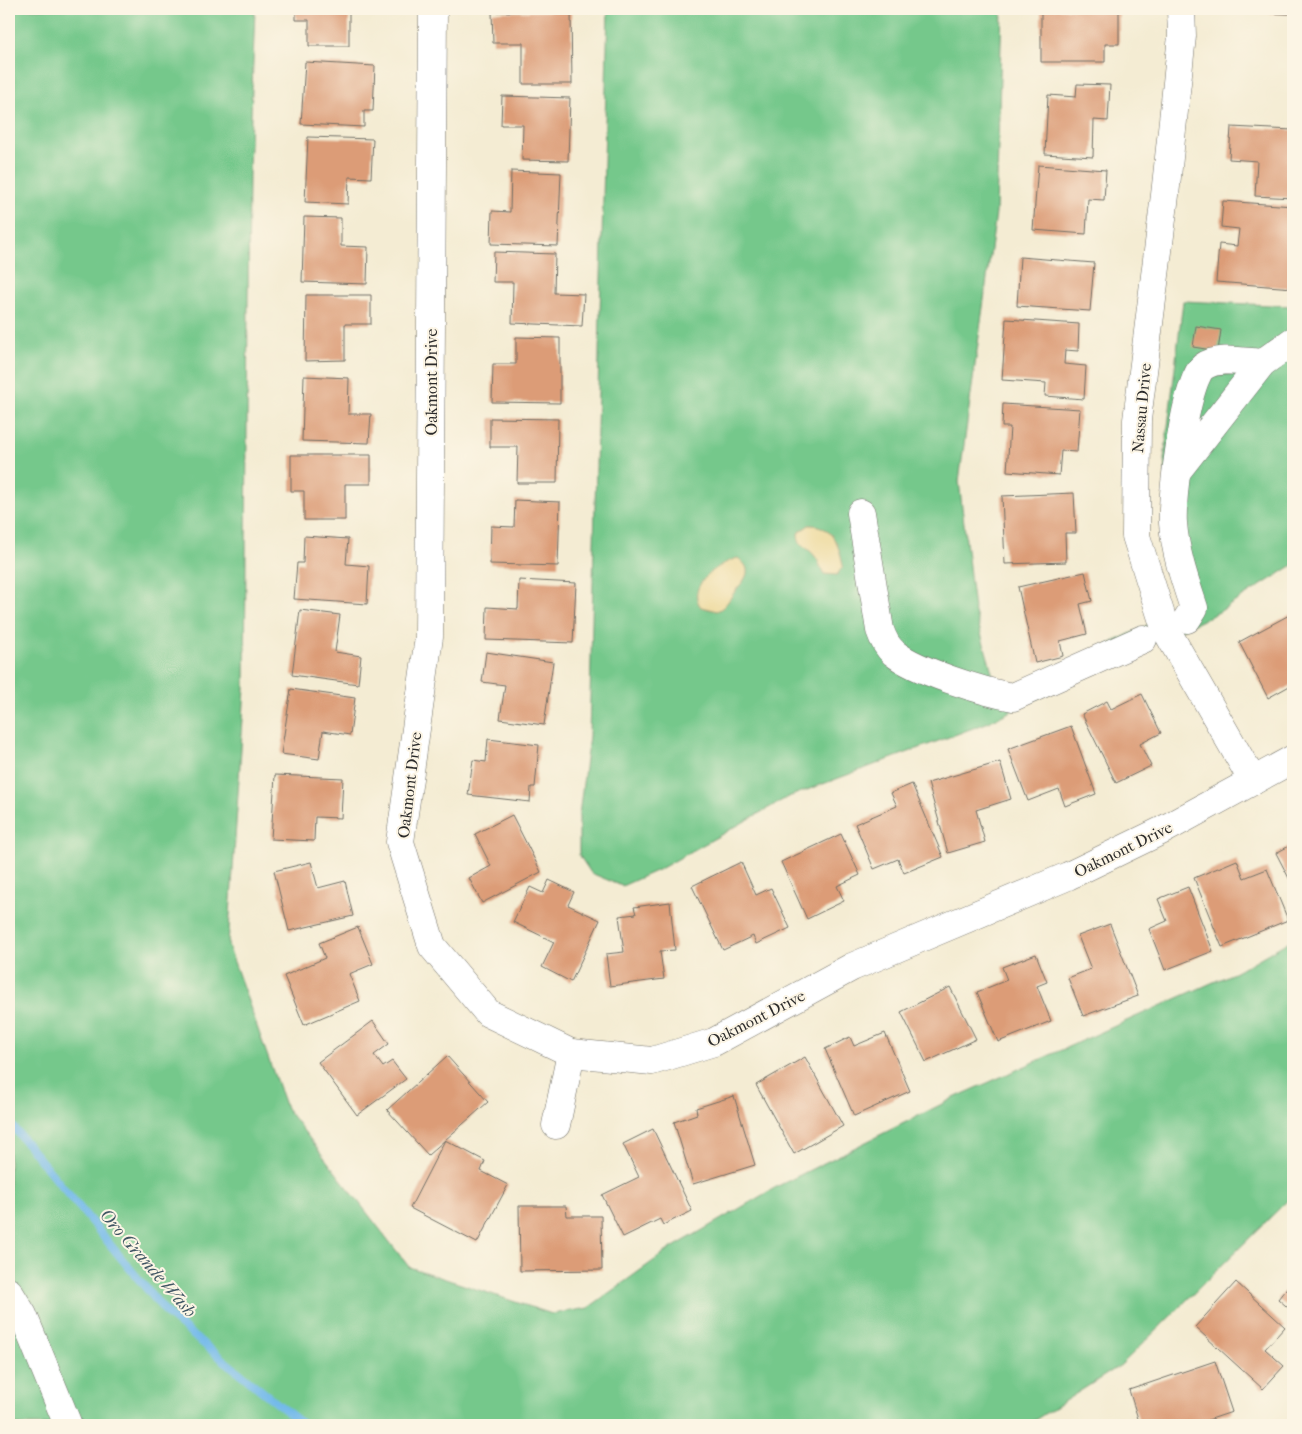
<svg xmlns="http://www.w3.org/2000/svg" width="1302" height="1434" font-family="'IM FELL French Canon',serif">
	<rect width="100%" height="100%" fill="#fcf5e5"/>
	<filter id="ink" filterUnits="userSpaceOnUse"><feTurbulence type="fractalNoise" baseFrequency=".02" numOctaves="2"/><feDisplacementMap in="SourceGraphic" scale="10" xChannelSelector="R" yChannelSelector="G"/><feConvolveMatrix kernelMatrix="1 2 1 2 8 2 1 2 1" color-interpolation-filters="sRGB"/></filter>
	<filter id="wash" filterUnits="userSpaceOnUse"><feTurbulence type="fractalNoise" baseFrequency=".0096" numOctaves="4" result="noise"/><feDisplacementMap in="SourceGraphic" scale="20" xChannelSelector="R" yChannelSelector="G"/><feGaussianBlur stdDeviation="1.12" result="paint"/><feColorMatrix in="noise" values="0 0 0 0 0 0 0 0 0 0 0 0 0 0 0 0 0 1.4 0 .05"/><feComposite in="paint" operator="in"/></filter>
	<g filter="url(#wash)">
		<rect width="100%" height="100%" fill="#f4ecd3"/>
		<g fill="#75c88b" stroke="#507a5b">
			<path d="M9 9H255L249 171 245 688 228 945 286 1108 409 1267 552 1314 588 1308 670 1249 778 1186 956 1097 1236 972 1293 939V1195L1121 1365 1027 1425H9Z"/>
			<path d="M608 9H1002L996 213 959 481 974 609 996 686 1021 687 1182 608 1164 460 1183 301 1293 306V565L1219 612 984 724 788 797 660 869 622 886 591 873 579 855V815L589 736Z"/>
		</g>
		<g fill="#eeda9e" stroke="#8c8264">
			<path d="M809 525C832 524 840 547 843 566L837 575 824 574C820 568 819 560 814 555 807 546 798 547 798 533Z"/>
			<path d="M738 558C754 570 746 578 736 590 729 599 727 606 717 611L701 607C684 586 721 562 738 558Z"/>
		</g>
		<g fill="none" stroke-linecap="round" stroke-linejoin="round">
			<path stroke="#72b9ea" stroke-width="8" d="M9 1122 169 1316 304 1425"/>
		</g>
		<g id="blocks">
			<g fill="#dc9c77">
				<path d="M296 9H349V46H309V20H296Z"/>
				<path d="M1041 9H1119V44H1105V62H1041Z"/>
				<path d="M1235 9H1289V14L1234 12Z"/>
				<path d="M571 11 572 84H523V43H493L492 12Z"/>
				<path d="M305 62 375 66 373 111H364V127L301 124Z"/>
				<path d="M1077 84 1110 85 1108 121 1094 120 1093 157 1045 154 1048 95 1076 97Z"/>
				<path d="M502 96 570 98 568 161 522 160 523 125H501Z"/>
				<path d="M1231 127 1293 130V198L1255 196 1257 161 1229 159Z"/>
				<path d="M308 137 373 139 371 178 349 177 348 204 305 202Z"/>
				<path d="M1038 165 1106 170 1104 200 1088 199 1086 234 1033 230Z"/>
				<path d="M511 171 561 173 558 246 491 244 492 211 510 212Z"/>
				<path d="M1223 201 1293 206V288L1216 282 1219 244 1237 246 1239 229 1221 227Z"/>
				<path d="M304 217 341 218V246L368 247 367 284 302 282Z"/>
				<path d="M494 252 555 254 554 293 584 294 582 326 512 323 513 282H493Z"/>
				<path d="M1020 257 1094 263 1090 311 1017 306Z"/>
				<path d="M306 295H371V324H345V360L305 361Z"/>
				<path d="M1006 319 1079 324 1078 351 1065 350 1064 364 1086 366 1084 399 1045 396 1046 383 1002 380Z"/>
				<path d="M1196 326 1221 330 1218 351 1193 347Z"/>
				<path d="M516 337 560 338V403L492 402 493 364H516Z"/>
				<path d="M304 376 349 378 348 414H371L369 443 302 441Z"/>
				<path d="M1003 404 1080 409 1077 452 1061 451 1059 475 1007 471 1010 427H1002Z"/>
				<path d="M490 418 558 419 557 483H517L518 447H490Z"/>
				<path d="M291 455H371V484H345V520H304V491H291Z"/>
				<path d="M1074 493 1076 533H1065L1066 562 1005 564 1002 496Z"/>
				<path d="M515 500 560 502 558 566 490 564 491 526 514 527Z"/>
				<path d="M304 536 348 539 346 564 369 566 367 604 294 599 297 563H303Z"/>
				<path d="M1085 572 1092 601 1080 604 1087 634 1060 641 1063 656 1035 663 1018 587Z"/>
				<path d="M519 580 576 583 573 643 486 640 487 607 518 609Z"/>
				<path d="M300 610 340 615 335 652 361 656 358 684 292 675Z"/>
				<path d="M1293 613V684L1268 698 1239 642Z"/>
				<path d="M486 652 553 662 544 725 500 719 505 685 482 682Z"/>
				<path d="M291 689 355 698 350 735 323 731 319 759 281 754Z"/>
				<path d="M1142 694 1161 733 1140 744 1151 766 1116 783 1082 714 1107 701 1111 709Z"/>
				<path d="M1071 726 1096 794 1065 806 1059 789 1028 801 1008 749Z"/>
				<path d="M488 739 539 745 535 787H531L530 802 468 795 473 760 486 762Z"/>
				<path d="M1000 762 1011 799 976 810 985 842 948 853 928 783Z"/>
				<path d="M275 775 343 778 341 818 315 817 314 841 271 839Z"/>
				<path d="M912 784 943 857 904 873 898 859 874 869 855 824 897 806 891 793Z"/>
				<path d="M512 815 541 872 482 903 469 878 491 866 475 834Z"/>
				<path d="M841 834 860 875 837 886 844 901 807 919 781 862Z"/>
				<path d="M1293 844V886L1276 853Z"/>
				<path d="M1237 860 1244 878 1267 869 1288 920 1222 947 1194 878Z"/>
				<path d="M311 862 318 888 345 881 353 916 289 931 274 871Z"/>
				<path d="M741 862 756 895 771 888 790 928 756 944 753 936 723 950 692 886Z"/>
				<path d="M549 880 574 892 568 905 600 920 571 982 542 967 554 942 513 922 530 887 543 893Z"/>
				<path d="M1188 887 1213 951 1165 970 1149 929 1167 921 1158 899Z"/>
				<path d="M670 902 675 950 660 951 664 979 610 986 606 954 624 952 619 916 636 914 634 907Z"/>
				<path d="M1110 924 1138 996 1083 1016 1068 978 1091 969 1078 936Z"/>
				<path d="M358 927 373 964 349 974 360 1001 304 1025 284 976 325 958 319 943Z"/>
				<path d="M1036 954 1047 982 1037 986 1051 1021 998 1042 977 992 1007 980 1002 967Z"/>
				<path d="M950 987 976 1039 926 1062 901 1012Z"/>
				<path d="M373 1021 389 1044 374 1055 383 1067 392 1061 406 1079 357 1115 318 1062Z"/>
				<path d="M885 1033 910 1091 854 1116 825 1049 850 1037 854 1046Z"/>
				<path d="M447 1056 488 1102 428 1155 387 1110Z"/>
				<path d="M805 1057 843 1126 794 1154 756 1085Z"/>
				<path d="M734 1096 755 1165 693 1184 674 1122 697 1114 696 1108Z"/>
				<path d="M653 1129 692 1211 663 1225 660 1219 623 1237 602 1195 639 1177 623 1144Z"/>
				<path d="M445 1140 485 1161 481 1171 508 1185 477 1243 410 1208Z"/>
				<path d="M519 1206H566L567 1216H601L602 1270 520 1271Z"/>
				<path d="M1293 1280V1312L1278 1299Z"/>
				<path d="M1236 1282 1285 1327 1265 1349 1284 1366 1263 1389 1195 1327Z"/>
				<path d="M1215 1361 1232 1412 1193 1425H1140L1129 1390Z"/>
			</g>
		</g>
	</g>
	<g filter="url(#ink)">
		<use href="#blocks" fill-opacity="0" stroke="#716f66" stroke-width="1"/>
		<g fill="none" stroke-linecap="round" stroke-linejoin="round">
			<defs>
				<g id="minor">
					<path d="M433 9 429 637 400 842 432 946 488 1013 571 1053 652 1061 714 1042 852 967 1068 876 1163 830 1293 759"/>
					<path d="M1181 9 1182 36 1165 195 1137 420 1136 536 1165 628 1253 781"/>
					<path d="M1177 471 1262 363 1293 341"/>
					<path d="M861 513 880 630C883 639 887 647 894 653 916 671 984 692 1013 697L1143 639"/>
					<path d="M1187 619 1194 608C1185 581 1175 552 1173 523 1171 498 1185 381 1203 367 1217 356 1245 362 1262 363"/>
					<path d="M556 1125 571 1053"/>
					<path d="M9 1292 23 1315 68 1425"/>
				</g>
			</defs>
			<use href="#minor" stroke="#716f66" stroke-width="29"/>
			<use href="#minor" stroke="#fff" stroke-width="28"/>
		</g>
	</g>
	<g text-anchor="middle" stroke-width="4" stroke-linejoin="round" paint-order="stroke">
		<g font-size="16" fill="#2b2b2b" stroke="#fcf5e5">
			<text transform="translate(431 382) rotate(-90)" y="6">Oakmont Drive</text>
			<text transform="translate(1141 408) rotate(-85)" y="6">Nassau Drive</text>
			<text transform="translate(409 785) rotate(-83)" y="6">Oakmont Drive</text>
			<text transform="translate(1123 849) rotate(-26)" y="6">Oakmont Drive</text>
			<text transform="translate(756 1018) rotate(-27)" y="6">Oakmont Drive</text>
		</g>
		<g font-size="18" font-style="italic" fill="#405664" stroke="#fcf5e5">
			<text transform="translate(148 1263) rotate(49)" y="6">Oro Grande Wash</text>
		</g>
	</g>
	<rect width="1302" height="1434" fill="none" stroke="#fcf5e5" stroke-width="30"/>
</svg>
